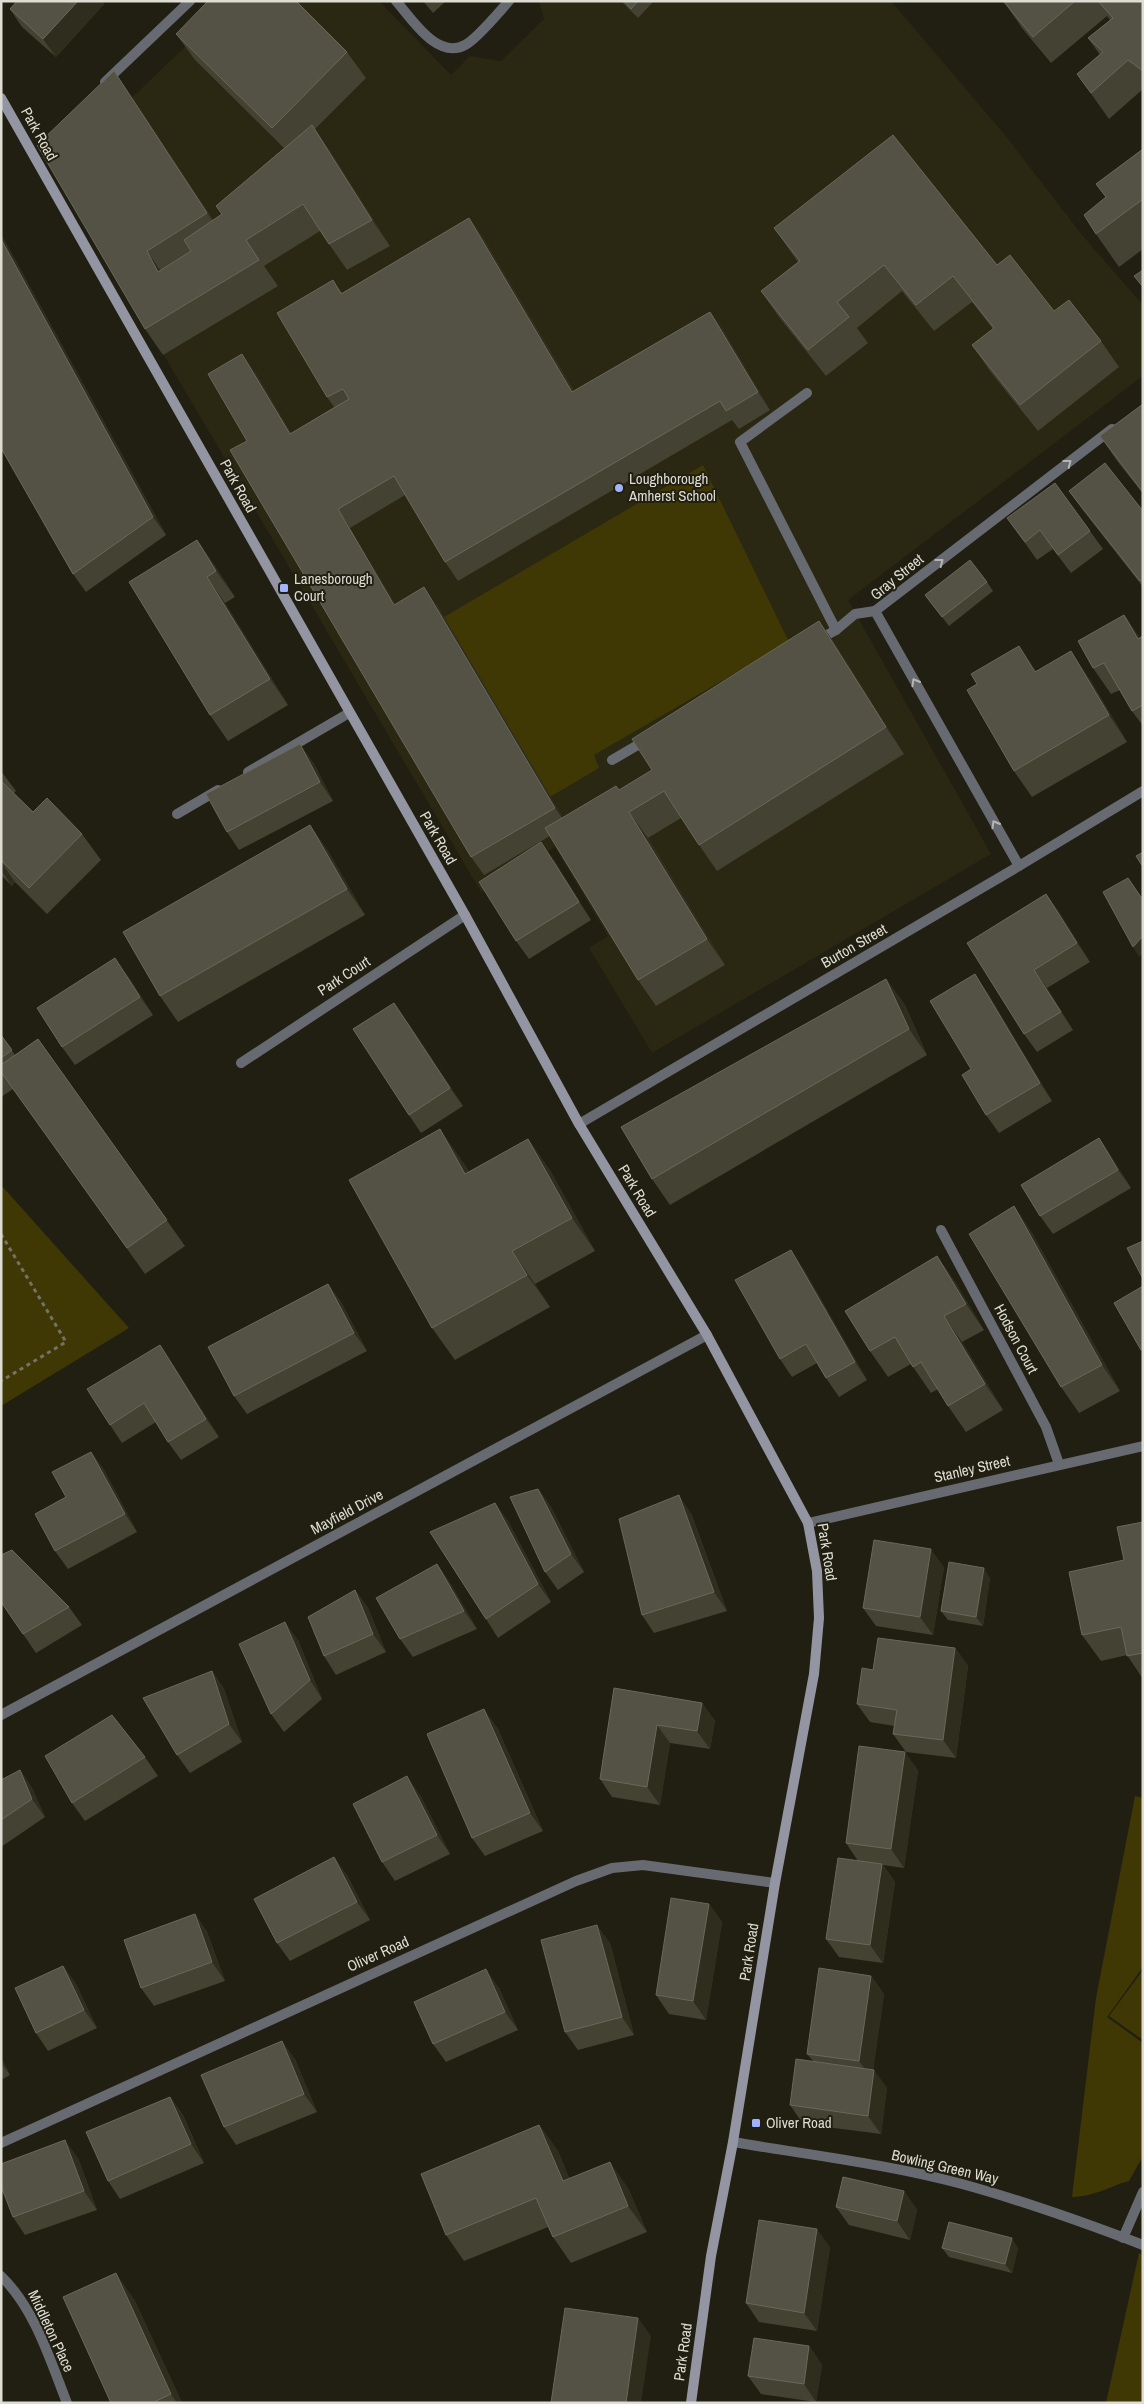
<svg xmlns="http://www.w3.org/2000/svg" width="1144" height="2404" font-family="'Archivo Narrow',sans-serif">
	<rect width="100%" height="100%" fill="#211f11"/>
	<path fill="#2a2712" d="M233 1H379L451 75 470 56 501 61 544 19 539 1H891L1005 135 1083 236 1143 305V376L848 600 991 854 652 1053 589 948 608 936 555 847 481 892 55 171Z"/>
	<g fill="#3f3805">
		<path d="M703 465 789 642 594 755 599 768 550 797 444 617Z"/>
		<path d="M1 1185 129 1328 1 1406Z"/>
		<path d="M1135 1796 1143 1798V1967L1107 2017 1143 2043V2156L1129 2181C1107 2187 1097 2196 1072 2197L1096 1998Z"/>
		<path d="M1143 1970V2040L1109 2016Z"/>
		<path d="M1139 2253 1143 2255V2403H1106Z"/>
	</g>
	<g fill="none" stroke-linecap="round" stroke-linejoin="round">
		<path stroke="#747266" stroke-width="3" stroke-dasharray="4 4" stroke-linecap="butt" d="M1 1234 66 1342 1 1381"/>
		<g stroke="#686a72" stroke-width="10">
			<path d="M396 1C412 19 437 60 465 45 477 39 499 12 509 1"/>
			<path d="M807 393 740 442 836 630"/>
			<path d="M818 640 836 630 855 614 875 611"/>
			<path d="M612 760 648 739"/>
			<path d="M941 1230 1046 1427 1059 1464"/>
			<path d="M733 2142C809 2155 888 2164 962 2184 1024 2201 1083 2222 1143 2245"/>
			<path d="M1123 2238 1143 2192"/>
		</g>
		<g stroke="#686a72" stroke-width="10">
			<path d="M105 82 190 1"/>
			<path d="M248 772 349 713"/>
			<path d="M177 814 218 790"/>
			<path d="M1019 866 875 611 1112 429"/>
			<path d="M241 1063 465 915"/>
			<path d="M579 1124 1019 866 1143 791"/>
			<path d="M808 1523 1143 1446"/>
			<path d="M1 1715 707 1335"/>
			<path d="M1 2143 576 1881 612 1868 643 1865 775 1883"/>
			<path d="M1 2276C35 2309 50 2360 67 2403"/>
		</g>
		<path stroke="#9396a2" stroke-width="10" d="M1 98 465 915 579 1124 707 1335 808 1523 817 1571 819 1618 814 1674 775 1883 733 2142 711 2256 691 2403"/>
	</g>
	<g fill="#444233">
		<path d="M17 1H102L104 4 56 57 22 27 10 9Z"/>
		<path d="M423 1H446L433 13Z"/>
		<path d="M621 1H654L638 18Z"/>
		<path d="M1005 1H1143V89L1109 119 1077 74 1100 55 1088 38 1110 20 1107 16 1051 63 1022 28 1004 2Z"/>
		<path d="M176 34 347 52 366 78 315 129 330 151 390 246 347 270 320 231 264 266 278 286 163 355 145 329 132 97 213 220 222 215 216 206 284 148 195 60Z"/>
		<path d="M1143 149V249L1119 267 1096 234 1106 197 1096 184Z"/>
		<path d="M469 218 482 236 574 391 710 312 723 330 770 410 739 429 732 420 458 581 445 562 405 495 350 528 395 604 437 605 563 818 619 790 652 770 819 621 837 647 904 754 717 871 699 845 681 818 648 838 725 965 656 1006 638 980 550 836 484 875 471 857 247 441 255 372 291 433 334 407 327 397 333 280 342 293Z"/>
		<path d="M774 228 997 265 1054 311 1101 341 1119 367 1038 431 990 371 972 345 993 329 972 302 934 331 902 291 857 328 868 343 826 376 779 317 761 291 798 262Z"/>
		<path d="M1 234 166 535 86 592 73 574 1 448Z"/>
		<path d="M1143 404V494L1118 462 1100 436Z"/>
		<path d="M1069 491 1143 511V587L1082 509Z"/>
		<path d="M1007 518 1090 531 1103 549 1071 573 1053 549 1037 560Z"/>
		<path d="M197 540 215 566 235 597 225 603 288 705 228 741 210 715Z"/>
		<path d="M987 582 993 591 949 626 925 595Z"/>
		<path d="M1124 615 1140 638 1143 636V726L1132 711 1120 690 1111 694 1093 668Z"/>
		<path d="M1037 671 1089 678 1127 742 1032 797 1014 771Z"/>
		<path d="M313 762 333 801 239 850 227 832Z"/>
		<path d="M1 771 16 791 14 793 33 812 82 834 101 860 47 914 15 882 12 886 1 875Z"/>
		<path d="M310 825 328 851 365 915 178 1022 160 996Z"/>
		<path d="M554 860 591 920 529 959 516 941Z"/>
		<path d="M1046 894 1059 912 1090 962 1047 988 1073 1030 1037 1052 1024 1034Z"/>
		<path d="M128 976 153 1015 75 1065 62 1047Z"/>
		<path d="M886 979 905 1005 927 1055 670 1205 652 1179Z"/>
		<path d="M987 992 1052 1101 999 1133 986 1115Z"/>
		<path d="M407 1021 463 1106 421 1133 409 1115Z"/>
		<path d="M1 1035 15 1055 38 1039 185 1246 145 1274 13 1089 1 1097Z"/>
		<path d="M1099 1138 1111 1156 1131 1188 1053 1234 1040 1216Z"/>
		<path d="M528 1139 551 1172 595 1251 535 1284 550 1307 455 1360 432 1328 463 1162 469 1172Z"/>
		<path d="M1014 1206 1032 1233 1120 1391 1079 1413 1061 1387Z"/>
		<path d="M937 1256 955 1282 984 1330 962 1342 1003 1410 966 1432 948 1406 938 1389 931 1393 911 1364 888 1377 870 1351Z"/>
		<path d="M803 1268 867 1380 839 1397 826 1378 817 1363 792 1377 780 1359Z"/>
		<path d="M328 1284 341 1302 367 1351 247 1414 234 1396Z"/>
		<path d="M160 1345 172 1363 219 1437 181 1460 168 1442 156 1422 122 1443 110 1425Z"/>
		<path d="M91 1452 104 1470 137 1532 68 1569 55 1551Z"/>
		<path d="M538 1489 551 1507 584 1572 558 1590 545 1572Z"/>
		<path d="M495 1503 508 1521 551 1602 498 1638 486 1619Z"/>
		<path d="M691 1513 727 1611 654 1633 642 1615Z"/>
		<path d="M1143 1522V1679L1127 1655 1101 1661 1082 1635 1124 1560Z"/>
		<path d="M437 1564 450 1583 477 1629 413 1657 400 1639Z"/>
		<path d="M944 1567 933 1635 876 1626 863 1608Z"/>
		<path d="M990 1578 983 1626 948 1620 941 1611Z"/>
		<path d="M355 1590 368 1608 386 1652 336 1675 324 1656Z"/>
		<path d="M69 1607 82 1625 36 1653 23 1634Z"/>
		<path d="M298 1640 322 1699 284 1732 271 1714Z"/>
		<path d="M955 1648 968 1666 956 1758 906 1752 893 1734 894 1726 870 1722 857 1704 873 1670Z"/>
		<path d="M212 1671 224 1689 242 1742 190 1773 177 1755Z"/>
		<path d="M614 1688 702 1703 715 1721 710 1749 670 1743 660 1805 612 1797 600 1779Z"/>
		<path d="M497 1727 543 1831 485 1856 472 1838Z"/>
		<path d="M145 1757 158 1776 85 1821 72 1803Z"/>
		<path d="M20 1770 32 1788 45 1817 1 1847V1780Z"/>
		<path d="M918 1770 904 1868 883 1865 895 1882 883 1963 839 1957 826 1939 858 1861 846 1843Z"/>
		<path d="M420 1795 450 1854 395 1881 382 1862Z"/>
		<path d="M347 1875 370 1920 290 1961 277 1943Z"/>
		<path d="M709 1904 722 1922 706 2020 669 2014 656 1995Z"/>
		<path d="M195 1914 207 1932 225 1981 154 2006 141 1988Z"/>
		<path d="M610 1943 634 2035 578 2050 565 2032Z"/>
		<path d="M63 1966 76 1984 97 2028 48 2051 36 2033Z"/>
		<path d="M871 1976 884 1994 873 2070 887 2088 881 2134 803 2124 790 2105 813 2061 807 2054Z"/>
		<path d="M499 1988 518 2030 446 2062 433 2044Z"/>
		<path d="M1 2057 10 2075 1 2080Z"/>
		<path d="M295 2059 317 2112 236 2145 224 2127Z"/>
		<path d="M170 2097 183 2115 204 2163 120 2199 108 2181Z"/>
		<path d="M539 2125 558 2151 569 2178 628 2188 647 2232 571 2263 553 2237 548 2227 464 2261 446 2235Z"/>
		<path d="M78 2158 97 2210 25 2235 13 2217Z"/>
		<path d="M904 2191 917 2210 910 2240 849 2225 836 2207Z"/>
		<path d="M830 2247 817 2331 759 2322 746 2303Z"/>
		<path d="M942 2248H1018L1012 2273 949 2257Z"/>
		<path d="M134 2299 182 2403H111Z"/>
		<path d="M809 2346 822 2365 816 2402 761 2394 748 2376Z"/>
	</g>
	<g fill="#2f2d1e">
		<path d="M78 1H102L104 4 56 57 43 39Z"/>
		<path d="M114 71 132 97 225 239 207 213Z"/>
		<path d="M312 125 330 151 390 246 372 220Z"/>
		<path d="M469 218 482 236 585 410 572 392Z"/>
		<path d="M1 234 166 535 153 517 1 239Z"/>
		<path d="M147 251 165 277 158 272Z"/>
		<path d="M710 312 723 330 770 410 758 392Z"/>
		<path d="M242 354 255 372 302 452 290 434Z"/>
		<path d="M338 509 350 528 407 623 394 605Z"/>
		<path d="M197 540 215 566 235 597 216 571Z"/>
		<path d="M207 577 225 603 288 705 270 679Z"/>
		<path d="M424 587 437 605 568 826 555 808Z"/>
		<path d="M1124 615 1142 641 1138 639Z"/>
		<path d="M819 621 837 647 904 754 886 727Z"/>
		<path d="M1019 646 1037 672H1035Z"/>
		<path d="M1071 651 1089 678 1127 742 1109 715Z"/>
		<path d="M300 744 313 762 333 801 320 782Z"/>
		<path d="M629 812 648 838 725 965 707 939Z"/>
		<path d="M310 825 328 851 365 915 347 889Z"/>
		<path d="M541 842 554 860 591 920 579 902Z"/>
		<path d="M1 862 15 882 12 886 1 870Z"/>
		<path d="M1046 894 1059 912 1090 962 1077 943Z"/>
		<path d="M1143 936V953L1139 957 1133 947Z"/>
		<path d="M115 958 128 976 153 1015 140 997Z"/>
		<path d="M1034 970 1047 988 1073 1030 1061 1012Z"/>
		<path d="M975 974 987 992 1052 1101 1040 1083Z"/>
		<path d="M886 979 905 1005 927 1055 909 1029Z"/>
		<path d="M394 1003 407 1021 463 1106 450 1088Z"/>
		<path d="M440 1129 463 1162 488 1207 465 1174Z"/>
		<path d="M1099 1138 1111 1156 1131 1188 1118 1170Z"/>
		<path d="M528 1139 551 1172 595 1251 572 1218Z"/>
		<path d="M1014 1206 1032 1233 1120 1391 1102 1365Z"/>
		<path d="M791 1250 803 1268 867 1380 855 1362Z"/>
		<path d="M512 1251 535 1284 550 1307 527 1275Z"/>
		<path d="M937 1256 955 1282 984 1330 966 1304Z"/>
		<path d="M328 1284 341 1302 367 1351 354 1333Z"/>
		<path d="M944 1316 962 1342 1003 1410 985 1384Z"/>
		<path d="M160 1345 172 1363 219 1437 206 1419Z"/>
		<path d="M91 1452 104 1470 137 1532 125 1514Z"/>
		<path d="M538 1489 551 1507 584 1572 571 1554Z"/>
		<path d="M679 1495 691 1513 727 1611 714 1592Z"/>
		<path d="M495 1503 508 1521 551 1602 538 1584Z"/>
		<path d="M931 1549 944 1567 933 1635 920 1617Z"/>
		<path d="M437 1564 450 1583 477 1629 464 1611Z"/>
		<path d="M984 1568 990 1578 983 1626 976 1617Z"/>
		<path d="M355 1590 368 1608 386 1652 373 1634Z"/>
		<path d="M285 1622 298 1640 322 1699 310 1680Z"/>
		<path d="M955 1648 968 1666 956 1758 943 1740Z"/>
		<path d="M212 1671 224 1689 242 1742 229 1724Z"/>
		<path d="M702 1703 715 1721 710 1749 697 1731Z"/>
		<path d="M484 1709 497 1727 543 1831 530 1813Z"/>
		<path d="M657 1725 670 1743 660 1805 647 1787Z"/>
		<path d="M905 1752 918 1770 904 1868 891 1849Z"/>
		<path d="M20 1770 32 1788 45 1817 32 1799Z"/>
		<path d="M407 1776 420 1795 450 1854 437 1835Z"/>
		<path d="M334 1857 347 1875 370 1920 357 1902Z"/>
		<path d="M882 1864 895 1882 883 1963 870 1945Z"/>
		<path d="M709 1904 722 1922 706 2020 693 2001Z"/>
		<path d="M195 1914 207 1932 225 1981 212 1962Z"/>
		<path d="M597 1925 610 1943 634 2035 622 2017Z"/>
		<path d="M63 1966 76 1984 97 2028 84 2010Z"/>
		<path d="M486 1969 499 1988 518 2030 505 2012Z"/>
		<path d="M871 1976 884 1994 872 2079 859 2061Z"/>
		<path d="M282 2041 295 2059 317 2112 304 2094Z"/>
		<path d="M1 2057 10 2075 1 2063Z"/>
		<path d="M874 2070 887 2088 881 2134 868 2116Z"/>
		<path d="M170 2097 183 2115 204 2163 191 2144Z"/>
		<path d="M539 2125 558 2151 581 2207 563 2181Z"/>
		<path d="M65 2140 78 2158 97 2210 84 2191Z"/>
		<path d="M610 2162 628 2188 647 2232 628 2206Z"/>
		<path d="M904 2191 917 2210 910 2240 897 2221Z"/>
		<path d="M817 2229 830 2247 817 2331 804 2313Z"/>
		<path d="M1012 2238 1018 2248 1012 2273 1005 2264Z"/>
		<path d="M116 2273 134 2299 182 2403H177L171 2394Z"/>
		<path d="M638 2318 651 2336 641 2403H626Z"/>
		<path d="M809 2346 822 2365 816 2402 804 2384Z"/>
	</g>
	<g fill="#545244" stroke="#6a685b">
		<path d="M17 1H78L43 39 10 9Z"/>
		<path d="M208 1H296L347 52 272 128 176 34Z"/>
		<path d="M624 1H638L631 9Z"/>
		<path d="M1005 1H1075L1033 37 1004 2Z"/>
		<path d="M1098 1H1143V71L1128 60 1091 93 1077 74 1103 52 1088 38 1113 18Z"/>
		<path d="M114 71 207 213 147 251 158 272 191 251 184 240 222 214 216 206 312 125 372 220 329 244 303 204 246 240 259 260 145 329 37 145Z"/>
		<path d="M893 135 997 265 1010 255 1054 311 1069 300 1101 341 1020 405 972 345 994 328 953 276 916 305 884 265 837 302 849 317 808 350 761 291 800 261 774 228Z"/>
		<path d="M1143 149V199L1096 234 1084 215 1106 197 1096 184Z"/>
		<path d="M469 218 572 392 710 312 758 392 726 411 720 401 445 562 394 476 338 509 394 605 424 587 555 808 471 857 230 450 247 441 208 374 242 354 290 434 349 399 343 389 327 397 277 313 333 280 341 294Z"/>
		<path d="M1 239 153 517 73 574 1 448Z"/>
		<path d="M1143 270V287L1134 276Z"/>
		<path d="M1143 404V492L1100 436Z"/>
		<path d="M1105 463 1143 511V579L1140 581 1069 491Z"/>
		<path d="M1055 483 1090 531 1058 555 1040 530 1025 542 1007 518Z"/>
		<path d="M197 540 216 571 207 577 270 679 210 715 129 582Z"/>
		<path d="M970 560 987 582 942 617 925 595Z"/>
		<path d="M1124 615 1138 639 1143 636V705L1132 711 1104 663 1093 668 1078 641Z"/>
		<path d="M819 621 886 727 699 845 664 791 629 812 707 939 638 980 545 828 616 786 619 790 652 770 632 739Z"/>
		<path d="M1019 646 1035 672 1071 651 1109 715 1014 771 967 690 977 684 971 674Z"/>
		<path d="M300 744 320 782 227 832 206 794Z"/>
		<path d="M1 781 33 812 47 798 82 834 29 888 1 860Z"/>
		<path d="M310 825 347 889 160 996 123 932Z"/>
		<path d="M541 842 579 902 516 941 479 882Z"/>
		<path d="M1143 852V867L1136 856Z"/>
		<path d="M1128 878 1143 900V936L1133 947 1103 892Z"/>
		<path d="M1046 894 1077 943 1034 970 1061 1012 1024 1034 967 943Z"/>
		<path d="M115 958 140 997 62 1047 37 1008Z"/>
		<path d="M975 974 1040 1083 986 1115 962 1075 971 1069 930 1001Z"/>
		<path d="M886 979 909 1029 652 1179 621 1127Z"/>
		<path d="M394 1003 450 1088 409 1115 353 1029Z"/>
		<path d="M1 1035 12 1050 1 1058Z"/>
		<path d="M38 1039 167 1220 127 1248 1 1072V1065Z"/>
		<path d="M440 1129 465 1174 528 1139 572 1218 512 1251 527 1275 432 1328 349 1180Z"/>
		<path d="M1099 1138 1118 1170 1040 1216 1021 1185Z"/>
		<path d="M1014 1206 1102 1365 1061 1387 969 1234Z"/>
		<path d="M1143 1241V1279L1127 1248Z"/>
		<path d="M791 1250 855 1362 826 1378 806 1344 780 1359 735 1280Z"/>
		<path d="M937 1256 966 1304 944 1316 985 1384 948 1406 921 1362 913 1367 895 1337 870 1351 845 1311Z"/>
		<path d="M328 1284 354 1333 234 1396 208 1347Z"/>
		<path d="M1143 1286V1349L1141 1350 1114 1303Z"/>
		<path d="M160 1345 206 1419 168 1442 144 1403 110 1425 87 1389Z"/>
		<path d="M91 1452 125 1514 55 1551 35 1514 66 1497 52 1472Z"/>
		<path d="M538 1489 571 1554 545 1572 510 1497Z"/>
		<path d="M679 1495 714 1592 642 1615 619 1519Z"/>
		<path d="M495 1503 538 1584 486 1619 430 1532Z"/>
		<path d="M1143 1522V1653L1127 1656 1121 1627 1082 1635 1069 1572 1124 1560 1117 1527Z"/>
		<path d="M874 1540 931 1549 920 1617 863 1608Z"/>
		<path d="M12 1550 69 1607 23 1634 1 1602V1555Z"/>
		<path d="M949 1562 984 1568 976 1617 941 1611Z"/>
		<path d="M437 1564 464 1611 400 1639 376 1598Z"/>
		<path d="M355 1590 373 1634 324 1656 308 1617Z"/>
		<path d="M285 1622 310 1680 271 1714 239 1644Z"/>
		<path d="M878 1638 955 1648 943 1740 893 1734 897 1710 857 1704 862 1668 873 1670Z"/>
		<path d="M212 1671 229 1724 177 1755 143 1698Z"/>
		<path d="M614 1688 702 1703 697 1731 657 1725 647 1787 600 1779Z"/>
		<path d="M484 1709 530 1813 472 1838 427 1734Z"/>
		<path d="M112 1715 145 1757 72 1803 45 1756Z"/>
		<path d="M859 1746 905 1752 891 1849 846 1843Z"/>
		<path d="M20 1770 32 1799 1 1820V1780Z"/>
		<path d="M407 1776 437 1835 382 1862 353 1804Z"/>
		<path d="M334 1857 357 1902 277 1943 254 1899Z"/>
		<path d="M838 1858 882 1864 870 1945 826 1939Z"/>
		<path d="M671 1898 709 1904 693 2001 656 1995Z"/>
		<path d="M195 1914 212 1962 141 1988 124 1940Z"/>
		<path d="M597 1925 622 2017 565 2032 541 1940Z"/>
		<path d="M63 1966 84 2010 36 2033 15 1988Z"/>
		<path d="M819 1968 871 1976 859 2061 807 2054Z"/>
		<path d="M486 1969 505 2012 433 2044 414 2002Z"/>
		<path d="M282 2041 304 2094 224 2127 201 2075Z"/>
		<path d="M796 2059 874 2070 868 2116 790 2105Z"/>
		<path d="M170 2097 191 2144 108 2181 86 2132Z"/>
		<path d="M539 2125 563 2181 610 2162 628 2206 553 2237 536 2198 446 2235 421 2174Z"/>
		<path d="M65 2140 84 2191 13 2217 1 2186V2164Z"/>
		<path d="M843 2177 904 2191 897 2221 836 2207Z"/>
		<path d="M759 2220 817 2229 804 2313 746 2303Z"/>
		<path d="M949 2222 1012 2238 1005 2264 942 2248Z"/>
		<path d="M116 2273 171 2394 152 2403H111L63 2297Z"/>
		<path d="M565 2308 638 2318 626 2403H551Z"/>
		<path d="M754 2338 809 2346 804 2384 748 2376Z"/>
	</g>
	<defs><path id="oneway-chevron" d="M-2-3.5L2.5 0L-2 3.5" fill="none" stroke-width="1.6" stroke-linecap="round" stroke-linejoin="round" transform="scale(1.25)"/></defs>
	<g stroke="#b5b5b1">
		<use href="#oneway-chevron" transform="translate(1068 463) rotate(-38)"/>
		<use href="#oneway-chevron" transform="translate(940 562) rotate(-38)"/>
		<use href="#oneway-chevron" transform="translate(915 682) rotate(-120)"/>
		<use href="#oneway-chevron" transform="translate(995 824) rotate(-120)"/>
	</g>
	<g fill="#a1b3fd" stroke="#211f11" stroke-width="2">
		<circle cx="619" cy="488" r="5"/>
		<rect x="279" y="583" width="10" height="10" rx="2.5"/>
		<rect x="751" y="2118" width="10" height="10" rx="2.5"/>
	</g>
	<g text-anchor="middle" stroke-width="4" stroke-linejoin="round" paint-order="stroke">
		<g font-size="15" fill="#deddd3" stroke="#211f11">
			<text transform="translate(39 134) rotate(61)" y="5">Park Road</text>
			<text transform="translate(238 486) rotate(61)" y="5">Park Road</text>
			<text transform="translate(897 577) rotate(-39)" y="5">Gray Street</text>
			<text transform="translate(438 838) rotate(60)" y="5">Park Road</text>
			<text transform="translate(854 946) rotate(-30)" y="5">Burton Street</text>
			<text transform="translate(344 976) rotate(-33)" y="5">Park Court</text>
			<text transform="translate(637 1191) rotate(59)" y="5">Park Road</text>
			<text transform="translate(1016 1339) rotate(62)" y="5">Hodson Court</text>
			<text transform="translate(972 1469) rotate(-13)" y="5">Stanley Street</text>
			<text transform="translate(347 1512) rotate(-28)" y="5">Mayfield Drive</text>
			<text transform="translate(827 1552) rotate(81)" y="5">Park Road</text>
			<text transform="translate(749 1952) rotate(-81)" y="5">Park Road</text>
			<text transform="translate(378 1954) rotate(-24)" y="5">Oliver Road</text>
			<text transform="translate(945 2167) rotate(13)" y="5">Bowling Green Way</text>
			<text transform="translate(51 2331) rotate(65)" y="5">Middleton Place</text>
			<text transform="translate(683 2352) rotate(-82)" y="5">Park Road</text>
		</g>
		<g font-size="15" fill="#deddd3" stroke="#211f11" text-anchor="start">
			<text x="629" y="484">Loughborough<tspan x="629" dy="17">Amherst School</tspan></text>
			<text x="294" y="584">Lanesborough<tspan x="294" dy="17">Court</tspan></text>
			<text x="766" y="2128">Oliver Road</text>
		</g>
	</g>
	<rect width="1144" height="2404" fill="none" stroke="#deddd3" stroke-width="5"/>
</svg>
